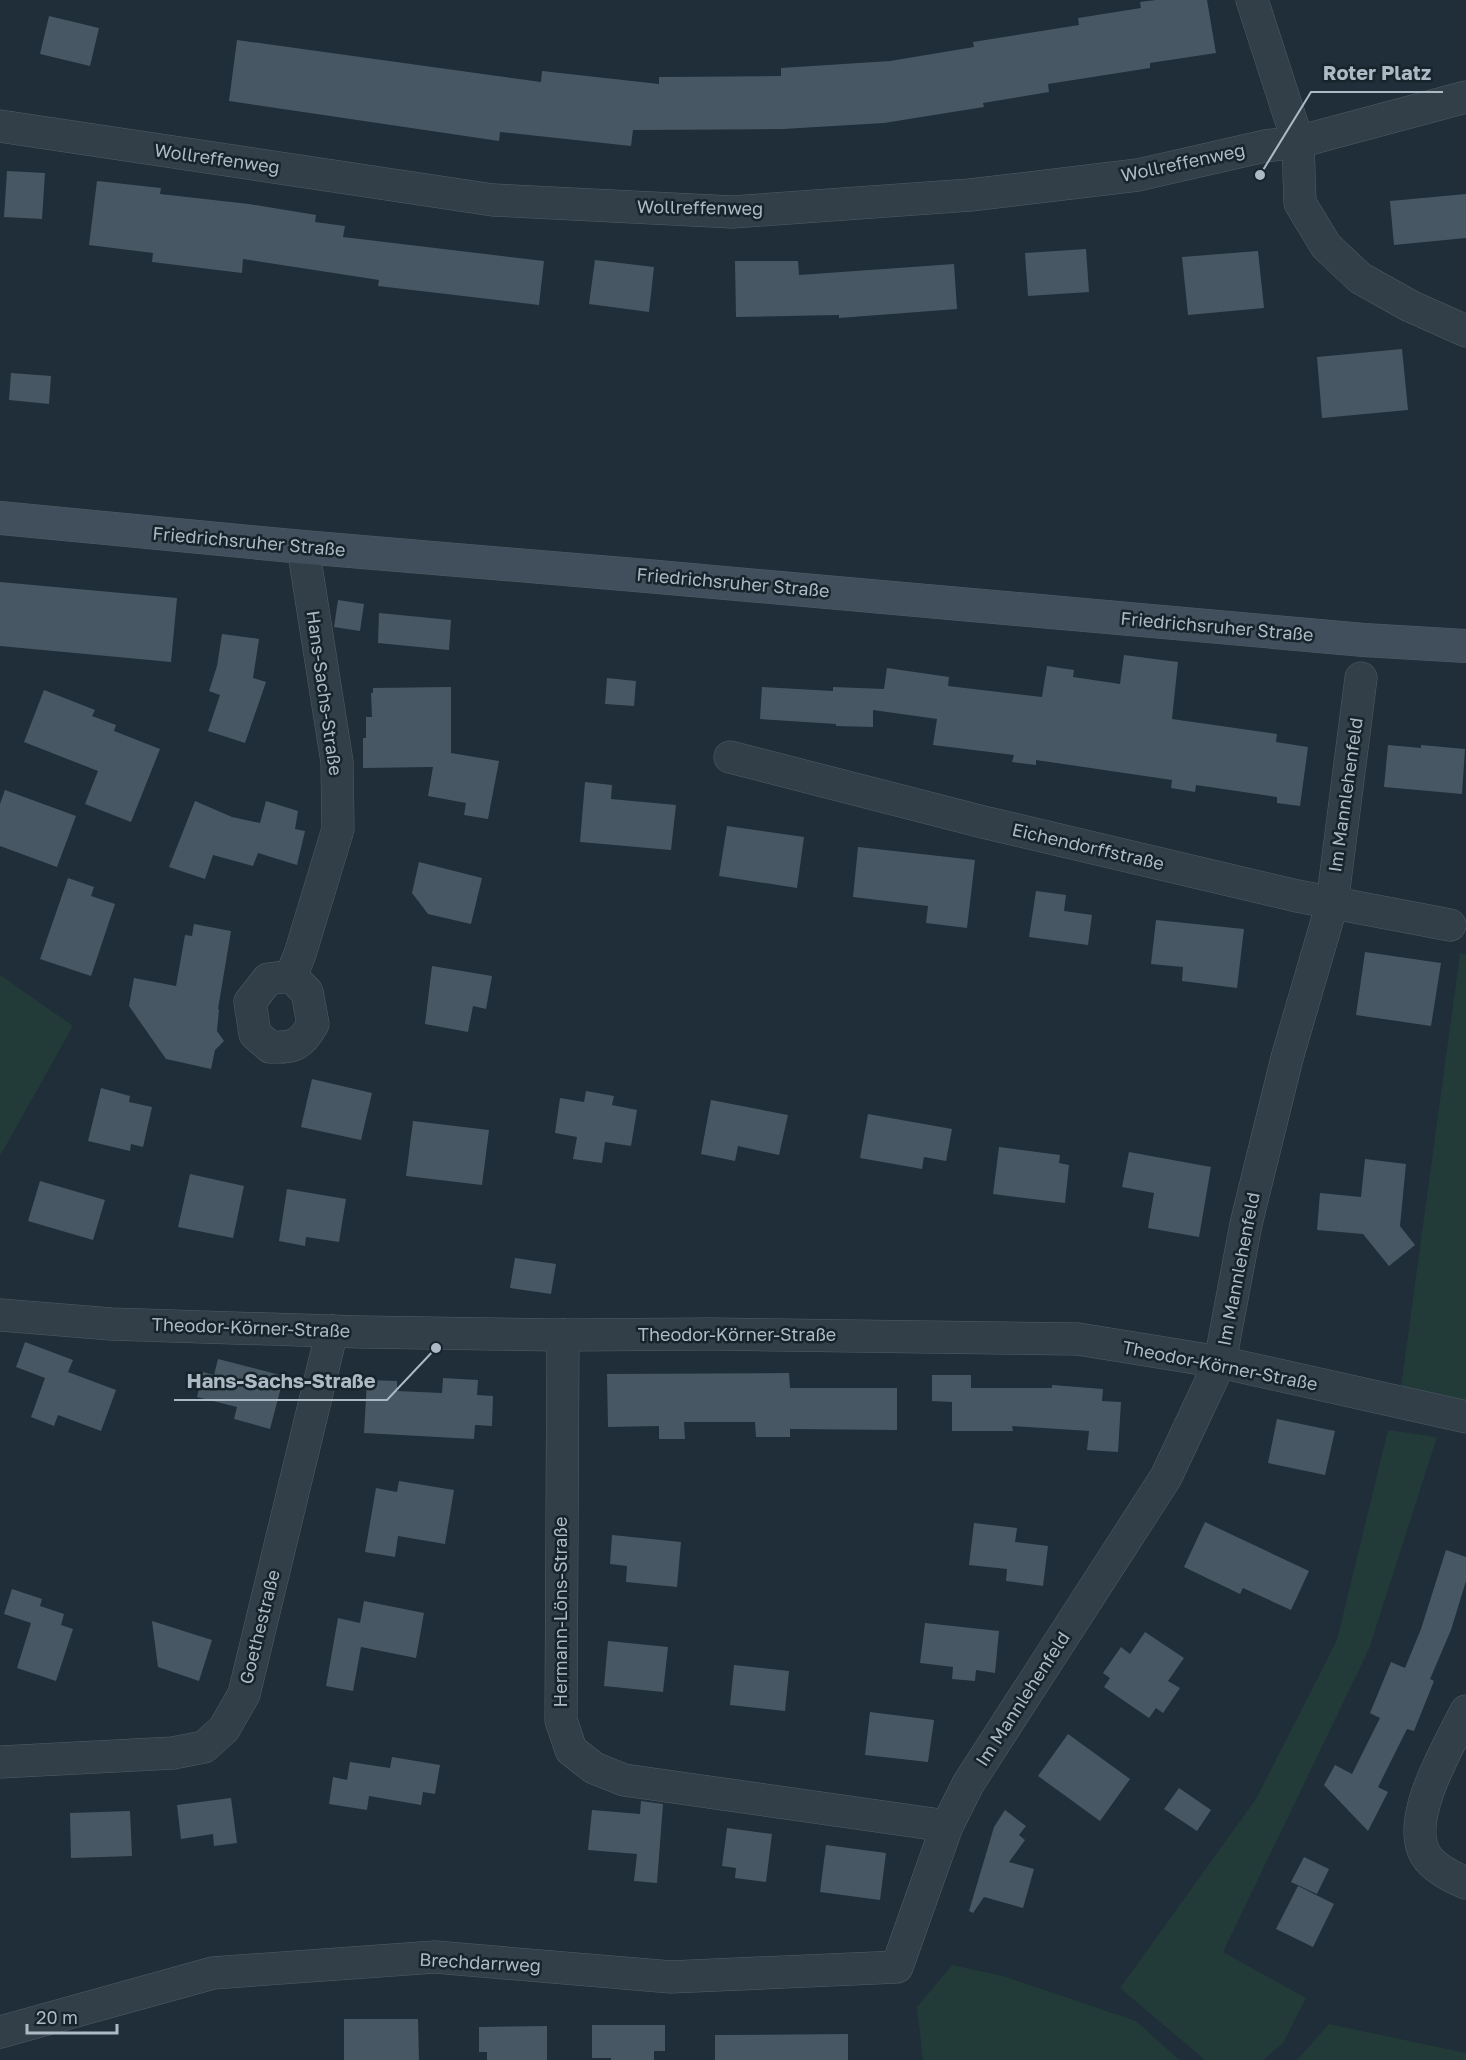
<svg xmlns="http://www.w3.org/2000/svg" width="1466" height="2060" font-family="'Golos Text',sans-serif">
	<rect width="100%" height="100%" fill="#1f2e38"/>
	<g fill="#223b39">
		<path d="M1460 954H1466V1403L1401 1387Z"/>
		<path d="M0 975 73 1026 0 1156Z"/>
		<path d="M1388 1430 1437 1437 1369 1649 1223 1952 1306 1998 1283 2043 1263 2060H1205L1120 1988 1256 1799 1337 1640Z"/>
		<path d="M952 1965 1003 1976 1136 2021 1179 2060H923L917 2007Z"/>
		<path d="M1329 2024 1466 2053V2060H1297Z"/>
	</g>
	<g fill="#475864">
		<path d="M1156 0H1207L1216 53 1150 63V68L1048 84 1049 92 983 103 984 107 884 123 783 129 633 130 631 146 500 132 499 141 229 101 237 40 541 82 542 71 659 84V77L781 76V68L890 61 974 47 973 42 1079 25 1078 18 1141 8 1140 2Z"/>
		<path d="M49 16 99 28 90 66 40 54Z"/>
		<path d="M7 171 45 173 42 219 4 217Z"/>
		<path d="M97 181 161 188 160 194 249 204 316 215 315 222 345 226 343 237 544 261 539 305 378 286 379 280 243 259 242 273 152 262 153 253 89 245Z"/>
		<path d="M1466 194V238L1394 245 1390 201Z"/>
		<path d="M1086 249 1089 292 1028 296 1025 253Z"/>
		<path d="M1258 251 1264 308 1188 315 1182 257Z"/>
		<path d="M595 260 654 267 649 312 589 304Z"/>
		<path d="M735 261H798L799 275 954 264 957 309 839 318V315L736 317Z"/>
		<path d="M1402 349 1408 410 1322 418 1317 357Z"/>
		<path d="M11 373 51 376 49 404 9 400Z"/>
		<path d="M0 582 177 598 171 662 0 646Z"/>
		<path d="M338 600 364 604 360 631 334 627Z"/>
		<path d="M379 613 451 620 449 650 378 643Z"/>
		<path d="M222 634 259 639 253 678 266 682 245 743 208 731 220 695 209 691 217 666Z"/>
		<path d="M1124 655 1178 662 1172 719 1277 734 1276 742 1308 747 1300 806 1277 803V797L1196 785 1195 792 1171 788 1172 780 1036 760V765L1012 762 1014 755 933 745 937 719 873 710V727L836 726V724L760 719 762 687 833 691V687L884 689 887 668 949 677 948 686 1042 697 1047 666 1074 670 1073 677 1120 684Z"/>
		<path d="M607 678 636 681 634 706 605 704Z"/>
		<path d="M451 687V753L499 761 488 819 464 815 466 803 428 796 433 767 363 768V738H366V717H372L371 693H373V688Z"/>
		<path d="M44 690 95 710 92 716 116 725 114 731 160 749 131 822 85 804 98 771 24 742Z"/>
		<path d="M1388 745 1421 748V745L1465 749 1462 794 1384 787Z"/>
		<path d="M585 782 612 785 611 799 676 805 671 850 580 842Z"/>
		<path d="M5 790 76 816 57 867 0 846V804Z"/>
		<path d="M195 801 232 817 260 823 266 801 298 811 295 829 305 831 297 865 258 853 253 866 213 855 205 879 169 867Z"/>
		<path d="M727 826 804 837 797 888 719 876Z"/>
		<path d="M858 847 975 860 967 928 926 923 928 906 853 897Z"/>
		<path d="M419 862 482 878 471 924 428 914 412 893Z"/>
		<path d="M68 878 94 887 91 896 115 904 91 976 40 959Z"/>
		<path d="M1036 891 1066 895 1064 911 1092 915 1088 945 1029 937Z"/>
		<path d="M1156 920 1244 929 1237 988 1182 981 1183 967 1151 964Z"/>
		<path d="M194 924 231 931 218 1009 219 1010 217 1031 224 1041 215 1050 211 1069 166 1059 129 1006 134 978 176 986 185 935 192 936Z"/>
		<path d="M1365 952 1441 963 1431 1026 1356 1015Z"/>
		<path d="M432 966 492 976 486 1009 473 1006 468 1032 425 1024Z"/>
		<path d="M312 1079 372 1093 361 1140 301 1127Z"/>
		<path d="M101 1088 130 1096 129 1102 152 1107 143 1147 131 1144 130 1151 88 1141Z"/>
		<path d="M586 1091 614 1096 612 1105 637 1110 631 1146 605 1142 602 1163 573 1159 577 1137 555 1133 560 1098 584 1102Z"/>
		<path d="M711 1100 788 1115 779 1155 738 1146 735 1161 701 1154Z"/>
		<path d="M868 1114 952 1129 946 1161 924 1157 922 1169 860 1158Z"/>
		<path d="M413 1121 489 1130 482 1185 406 1176Z"/>
		<path d="M999 1147 1060 1155 1059 1163 1069 1165 1065 1203 993 1194Z"/>
		<path d="M1129 1152 1211 1167 1199 1237 1148 1228 1154 1193 1122 1187Z"/>
		<path d="M1365 1159 1406 1164 1400 1226 1415 1245 1389 1266 1363 1234 1317 1230 1320 1193 1361 1197Z"/>
		<path d="M190 1174 244 1186 233 1238 178 1227Z"/>
		<path d="M40 1181 105 1200 93 1240 28 1221Z"/>
		<path d="M287 1189 346 1199 339 1242 306 1237 305 1246 279 1241Z"/>
		<path d="M515 1258 556 1264 551 1294 510 1288Z"/>
		<path d="M25 1342 73 1360 68 1372 116 1390 101 1431 58 1415 54 1426 31 1417 45 1378 16 1367Z"/>
		<path d="M218 1359 284 1376 270 1429 234 1419 237 1407 197 1397 203 1372 214 1375Z"/>
		<path d="M789 1373 790 1388H897V1430L790 1429V1437H756L755 1422H684L685 1439H659V1426L608 1427 607 1374Z"/>
		<path d="M932 1375H971V1388H1052V1385L1103 1389 1102 1401 1121 1402 1118 1452 1087 1450 1089 1431 1012 1426 1013 1431H952V1402L932 1401Z"/>
		<path d="M443 1378 478 1380 477 1395 493 1396 492 1426 475 1425 474 1439 364 1433 367 1380 397 1381V1391L442 1393Z"/>
		<path d="M1277 1419 1335 1431 1325 1475 1268 1463Z"/>
		<path d="M399 1481 454 1490 445 1544 398 1536 395 1557 365 1552 376 1488 397 1492Z"/>
		<path d="M1205 1522 1309 1571 1291 1610 1243 1588 1240 1594 1184 1567Z"/>
		<path d="M974 1523 1017 1528 1015 1542 1048 1546 1043 1586 1006 1581 1007 1569 969 1565Z"/>
		<path d="M612 1535 681 1542 677 1587 626 1582 627 1566 610 1564Z"/>
		<path d="M1446 1550 1466 1557V1581L1451 1630 1430 1679 1434 1681 1414 1731 1407 1729 1378 1787 1388 1792 1368 1831 1324 1785 1335 1765 1352 1774 1380 1718 1370 1713 1391 1662 1405 1668 1421 1629Z"/>
		<path d="M12 1589 42 1599 40 1606 64 1614 61 1625 73 1629 56 1681 17 1668 31 1623 4 1614Z"/>
		<path d="M364 1601 424 1613 416 1658 361 1647 353 1691 326 1686 338 1618 360 1623Z"/>
		<path d="M152 1621 212 1640 199 1681 158 1667Z"/>
		<path d="M925 1623 999 1631 995 1673 976 1670 975 1681 952 1679 953 1667 920 1663Z"/>
		<path d="M1145 1632 1184 1658 1168 1681 1180 1688 1163 1713 1156 1708 1149 1718 1104 1687 1110 1678 1103 1673 1121 1647 1130 1654Z"/>
		<path d="M608 1641 668 1647 663 1692 604 1686Z"/>
		<path d="M734 1665 789 1671 785 1711 730 1705Z"/>
		<path d="M870 1712 934 1720 928 1762 865 1755Z"/>
		<path d="M1068 1734 1130 1779 1100 1821 1038 1776Z"/>
		<path d="M392 1757 440 1765 435 1794 423 1792 421 1805 369 1796 367 1810 329 1804 333 1777 347 1780 350 1762 390 1768Z"/>
		<path d="M1179 1788 1211 1810 1197 1831 1164 1809Z"/>
		<path d="M231 1798 237 1843 214 1846 213 1834 181 1839 177 1805Z"/>
		<path d="M641 1801 663 1804 657 1883 634 1881 637 1854 588 1850 592 1810 640 1814Z"/>
		<path d="M1005 1810 1026 1826 1019 1835 1025 1840 1009 1862 1034 1869 1023 1908 984 1897 973 1913 969 1911 994 1827Z"/>
		<path d="M130 1811 132 1856 71 1858 70 1813Z"/>
		<path d="M727 1828 772 1834 766 1882 735 1878 736 1868 722 1866Z"/>
		<path d="M826 1845 886 1853 880 1900 820 1892Z"/>
		<path d="M1304 1857 1329 1869 1317 1894 1291 1882Z"/>
		<path d="M1298 1886 1334 1904 1313 1947 1276 1929Z"/>
		<path d="M344 2019H418L419 2060H344Z"/>
		<path d="M592 2025H665V2051H654V2060H611V2058H592Z"/>
		<path d="M547 2026V2060H487V2052H479V2027Z"/>
		<path d="M848 2034V2060H715V2035Z"/>
	</g>
	<g fill="none" stroke-linecap="round" stroke-linejoin="round">
		<defs>
			<g id="minor">
				<path d="M1252 0 1298 142 1300 203 1326 246 1360 278 1410 306 1466 331"/>
				<path d="M0 126 493 200 732 212 970 195 1138 175 1265 146 1298 142 1466 97"/>
				<path d="M730 757 983 822 1297 896 1450 925"/>
				<path d="M291 976 307 992 313 1024C301 1045 294 1048 270 1047L255 1034 250 1002 268 979 291 976 300 954 338 829 337 762 303 547"/>
				<path d="M0 1315 111 1324 360 1332 563 1335 711 1334 1078 1339 1220 1362 1466 1417"/>
				<path d="M563 1335 561 1720 571 1750 594 1768 624 1780 947 1826"/>
				<path d="M1466 1711C1449 1746 1405 1817 1425 1854 1433 1868 1452 1877 1466 1883"/>
				<path d="M0 1762 173 1753 204 1747 224 1729 244 1694 332 1331"/>
				<path d="M0 2032 213 1973 435 1957 671 1977 897 1967 947 1826 968 1784 1166 1477 1220 1362 1246 1224 1287 1058 1332 904 1361 678"/>
			</g>
			<path id="secondary" d="M0 518 303 547 647 576 1364 640 1466 646"/>
		</defs>
		<use href="#minor" stroke="#505d66" stroke-width="33"/>
		<use href="#secondary" stroke="#505d66" stroke-width="34"/>
		<use href="#minor" stroke="#323f48" stroke-width="32"/>
		<use href="#secondary" stroke="#404f5b" stroke-width="33"/>
	</g>
	<g text-anchor="middle" stroke-width="5" stroke-linejoin="round" paint-order="stroke">
		<g font-size="18" fill="#adbac5" stroke="#18242c">
			<text transform="translate(217 159) rotate(8)" y="6">Wollreffenweg</text>
			<text transform="translate(1183 163) rotate(-12)" y="6">Wollreffenweg</text>
			<text transform="translate(700 208) rotate(1)" y="6">Wollreffenweg</text>
			<text transform="translate(249 542) rotate(5)" y="6">Friedrichsruher Straße</text>
			<text transform="translate(733 583) rotate(5)" y="6">Friedrichsruher Straße</text>
			<text transform="translate(1217 627) rotate(5)" y="6">Friedrichsruher Straße</text>
			<text transform="translate(324 693) rotate(82)" y="6">Hans-Sachs-Straße</text>
			<text transform="translate(1346 795) rotate(-82)" y="6">Im Mannlehenfeld</text>
			<text transform="translate(1088 847) rotate(13)" y="6">Eichendorffstraße</text>
			<text transform="translate(1239 1269) rotate(-79)" y="6">Im Mannlehenfeld</text>
			<text transform="translate(251 1328) rotate(2)" y="6">Theodor-Körner-Straße</text>
			<text x="737" y="1341">Theodor-Körner-Straße</text>
			<text transform="translate(1220 1366) rotate(11)" y="6">Theodor-Körner-Straße</text>
			<text transform="translate(561 1612) rotate(-90)" y="6">Hermann-Löns-Straße</text>
			<text transform="translate(260 1627) rotate(-76)" y="6">Goethestraße</text>
			<text transform="translate(1023 1699) rotate(-57)" y="6">Im Mannlehenfeld</text>
			<text transform="translate(480 1963) rotate(3)" y="6">Brechdarrweg</text>
		</g>
	</g>
	<path fill="none" stroke="#adbac5" stroke-width="2" d="M1260 175L1311 92H1443M436 1348L387 1400H174"/>
	<g fill="#adbac5" stroke="#18242c" stroke-width="2">
		<circle cx="1260" cy="175" r="6"/>
		<circle cx="436" cy="1348" r="6"/>
	</g>
	<g font-size="20" text-anchor="middle" font-weight="bold" fill="#adbac5" stroke="#18242c" stroke-width="5" stroke-linejoin="round" paint-order="stroke">
		<text x="1377" y="80">Roter Platz</text>
		<text x="281" y="1388">Hans-Sachs-Straße</text>
	</g>
	<path d="M27 2024v9h90v-9" fill="none" stroke="#adbac5" stroke-width="3"/>
	<text x="36" y="2024" font-size="18" fill="#adbac5" stroke="#18242c" stroke-width="4.5" paint-order="stroke">20 m</text>
</svg>
